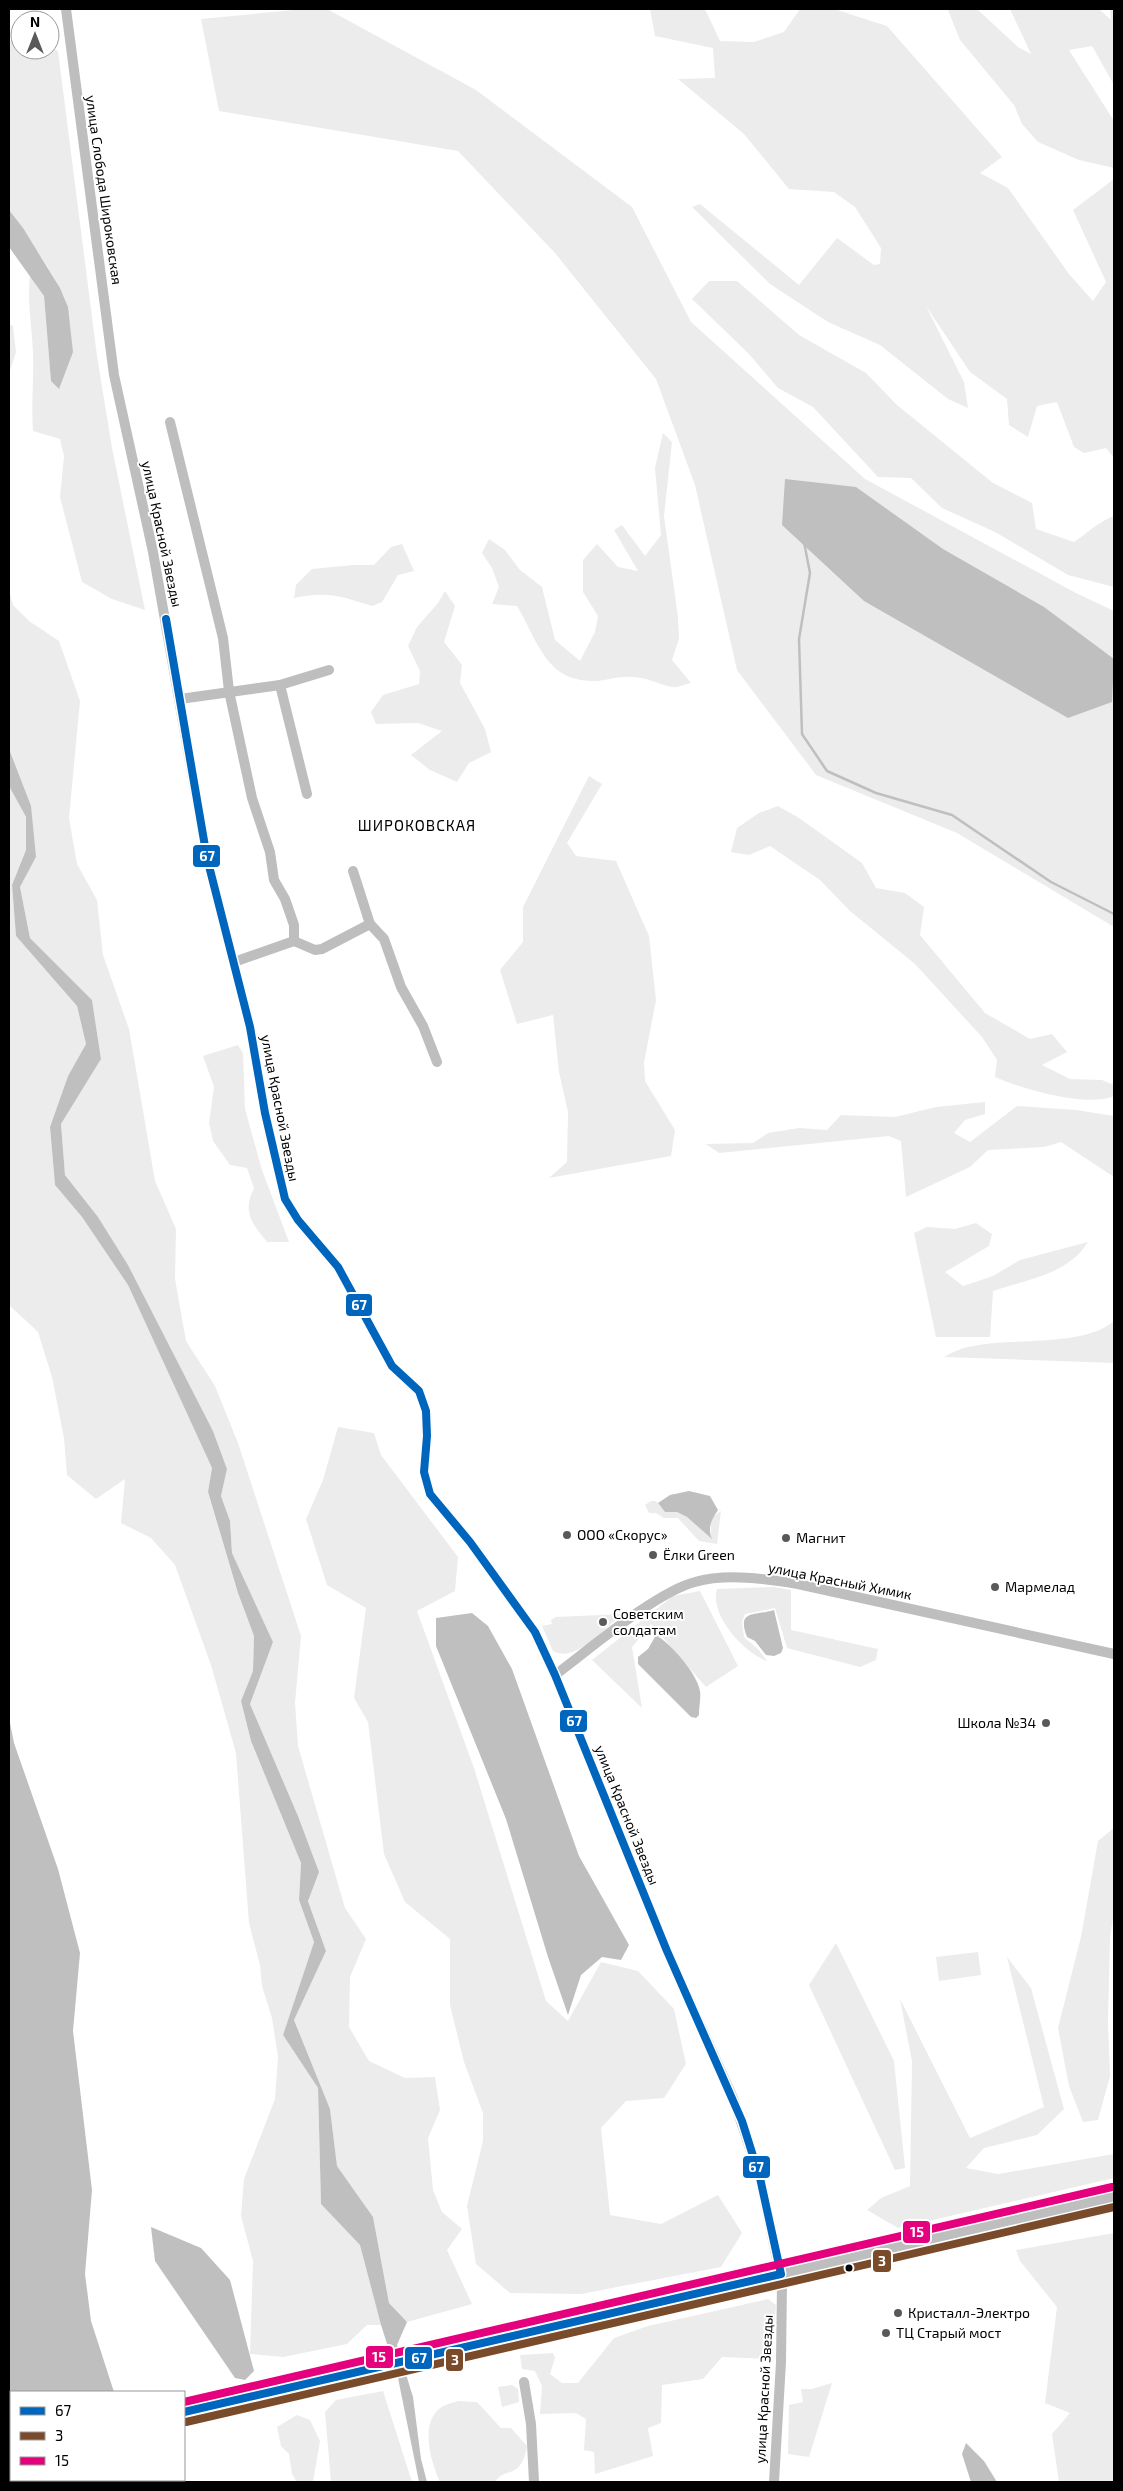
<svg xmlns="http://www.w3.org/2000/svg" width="1123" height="2491" font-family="'Exo 2',sans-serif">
	<rect width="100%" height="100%" fill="#fff"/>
	<g fill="#ececec">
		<path d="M304 9H327L476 90 632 207 691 322 865 479 1076 593 1114 611V927L957 833 816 775 737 670 695 485 656 379 555 253 458 151 219 111 201 19Z"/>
		<path d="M650 9H705L720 41 754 42 784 32 800 9H834L887 26 1002 157 980 173 1008 188 1069 274 1093 301 1106 282 1073 210 1114 179V458L1106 448 1084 453 1074 447 1057 402 1037 406 1028 437 1009 425 1007 399 970 372 926 306 964 382 968 408 948 399 880 345 828 322 770 284 692 207 700 204 799 285 837 238 874 265 880 264 881 248 855 207 834 192 789 189 744 134 678 79 715 78 713 48 655 36Z"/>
		<path d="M945 9H977L1018 47 1031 54 1010 9H1099L1111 20 1110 9H1114V85L1092 46 1069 50 1114 121V168L1079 160 1038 142 1022 124 1014 105 960 40 948 10Z"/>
		<path d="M13 37H20V50H50V47L58 51 97 356 112 448 145 610 112 599 82 582 60 497 64 456 60 439 33 431C31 405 34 379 33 353 32 326 27 302 30 275L44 296 51 380C56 357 65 332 67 309 69 294 20 225 9 210V43Z"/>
		<path d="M709 281H737L799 335 866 373 897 405 993 483 1032 503 1036 529 1074 542C1086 534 1101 520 1114 516V587L1068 575 995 532 942 508 911 478 878 477 813 407 778 388 749 354 692 299Z"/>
		<path d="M9 324 13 326 16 352 9 374Z"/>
		<path d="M663 433 672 442 664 516 678 617 679 639 672 660 691 683C685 684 678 688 672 687 658 684 646 677 631 677 620 676 608 680 597 681 546 683 539 643 517 606L492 604 499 587 492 568 482 553 489 539 505 550 520 570 542 587 555 640 580 661 595 632 598 616 583 592V560L597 544 618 567 638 571 614 530 622 525 645 556 661 535 655 468Z"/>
		<path d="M402 544 414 571 398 575 382 602 372 606C340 596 328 591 294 598L296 585 312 569 353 565H374L391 547Z"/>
		<path d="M9 590 13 605 29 621 59 641 80 701 69 818 77 864 97 900 103 955 129 1029 155 1181 176 1229 175 1279 186 1341 215 1386 238 1443 301 1636 295 1703 298 1746 345 1908 366 1939 350 1977 349 2027 369 2061 405 2078 435 2077 440 2110 428 2138 433 2190 442 2212 462 2229 447 2250 472 2304 407 2322 389 2303 373 2217 337 2166 330 2109 294 2020 326 1951 308 1900 319 1872 298 1816 250 1704 273 1642 232 1553 230 1521 221 1496 227 1469 213 1431 128 1265 98 1217 65 1175 61 1124 101 1059 92 1000 30 938 20 887 36 857 9 749Z"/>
		<path d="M445 591 455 606 444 642 462 665 460 683 485 729 491 752 469 763 457 782 430 770 411 755 442 731 418 723 376 724 371 712 383 695 419 684 420 671 408 646 417 627 438 603Z"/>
		<path d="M589 776 602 784 567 843 576 856 616 861 649 936 656 1000 644 1063 645 1081 675 1130 671 1156 549 1178 567 1162 568 1112 559 1072 553 1015 517 1024 500 970 523 942V907Z"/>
		<path d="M9 786 26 817V850L12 885 16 936 77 1006 86 1044 68 1076 50 1127 55 1185 82 1217 128 1285 212 1468 208 1493 238 1593 254 1636 253 1671 241 1701 251 1741 301 1863 299 1900 314 1942 283 2035 318 2088 321 2204 360 2244 381 2325H367L347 2344 283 2357 250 2354 253 2261 241 2216 244 2179 275 2099 278 2057 272 2018 262 1986 260 1965 249 1923 236 1753 211 1665 175 1565 151 1538 121 1523 125 1479 96 1499 67 1475 64 1438 52 1377 38 1332 9 1305Z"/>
		<path d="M778 806 799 818 862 863 876 888 905 893 924 907 920 935 985 1013 1030 1039 1052 1034 1067 1052 1042 1065 1070 1079 1102 1080 1114 1085V1096C1088 1108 1022 1089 995 1077L997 1060 982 1037 915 964 850 911 820 880 770 846 749 855 731 852 737 828 759 813Z"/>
		<path d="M238 1045 243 1053 245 1109 262 1170 289 1242H267C252 1224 242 1211 254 1188L247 1168 230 1165 213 1141 209 1123 214 1087 203 1056Z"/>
		<path d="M985 1102V1114L965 1120 954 1133 970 1142 1017 1106 1076 1110 1114 1116V1177L1061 1142 1044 1147 988 1150 970 1167 906 1197 901 1141 889 1136 719 1153 706 1144 753 1143 768 1133 799 1128 827 1130 841 1115 895 1117 936 1107Z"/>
		<path d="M976 1223 992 1234 989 1246 945 1272 963 1286 993 1276 1020 1260 1088 1242C1069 1274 1026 1280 993 1291L990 1337H936L914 1233 927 1227 955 1229Z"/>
		<path d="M1114 1321V1363L944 1357C949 1354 955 1351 961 1349 1002 1335 1080 1350 1114 1321Z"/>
		<path d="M338 1427 374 1433 381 1455 458 1557 455 1591 417 1611 474 1768 546 2001 568 2021 601 1962 638 1971 674 2009 686 2064 664 2098 626 2101 601 2128 610 2215 661 2224 718 2195 742 2233 721 2267 581 2294 510 2293 476 2264 467 2206 483 2141V2113L464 2062 450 2005V1939L405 1902 384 1854 368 1722 354 1698 366 1608 327 1585 306 1519 323 1480Z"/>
		<path d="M651 1501H656L665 1512H677L687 1517 711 1538V1518L721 1511 717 1544 699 1541 678 1518H664L656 1513H649L645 1505Z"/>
		<path d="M774 1587 791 1590V1630L878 1649 876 1660 860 1667 787 1648 775 1608 745 1614 742 1622 744 1637 759 1650 767 1661C744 1653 709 1615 717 1589Z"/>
		<path d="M700 1591 738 1666 706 1687 651 1624 632 1647 642 1708 592 1660 673 1596Z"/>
		<path d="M622 1614C606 1627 575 1664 553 1651L542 1626 552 1624 551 1620 556 1617Z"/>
		<path d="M1114 1828V1911L1110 1937 1108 2021 1110 2076 1098 2120 1083 2122 1069 2086 1058 2028 1081 1937 1098 1841Z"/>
		<path d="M836 1943 894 2061 905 2168 895 2170 809 1985Z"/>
		<path d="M978 1952 981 1975 939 1981 936 1957Z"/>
		<path d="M1007 1957 1031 1988 1064 2109 1037 2135 984 2148 966 2168 998 2174 1114 2154V2178L898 2228 867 2210 881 2198 910 2186 912 2061 900 1999 970 2138 1044 2107Z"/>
		<path d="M1114 2233V2482H1059L1052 2434 1070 2413 1045 2403 1057 2307 1020 2261 1016 2250Z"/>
		<path d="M768 2299 776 2305 771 2359 722 2357 703 2379 662 2385 661 2423 648 2428 653 2456 595 2474 594 2452 584 2450 586 2419 576 2413 540 2414 542 2386 535 2371 522 2369 520 2355 553 2353 555 2358 550 2374 562 2383H578L614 2338 648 2326Z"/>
		<path d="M832 2383 809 2457 788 2454 789 2405 803 2402 801 2389H812Z"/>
		<path d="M512 2385 518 2389 519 2402 502 2407 498 2387Z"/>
		<path d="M383 2391 412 2482H331L325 2412 336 2400Z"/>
		<path d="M458 2401 477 2402 501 2428H511L527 2446C521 2481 505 2466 495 2482H440C431 2462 418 2421 443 2406 447 2404 453 2403 458 2401Z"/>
		<path d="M297 2415 310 2420 320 2441 313 2482H297L292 2474 289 2454 281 2446 277 2427Z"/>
	</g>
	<g fill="#bfbfbf">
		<path d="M9 210 23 228 60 288 68 307 73 352 59 389 51 381 44 296 9 247Z"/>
		<path d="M785 479 856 487 943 549 1044 607 1114 659 1112 702 1068 718 864 601 782 525Z"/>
		<path d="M9 749 31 806 36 857 20 887 30 938 92 1000 101 1059 61 1124 65 1175 98 1217 128 1265 213 1431 227 1469 221 1496 230 1521 232 1553 273 1642 250 1704 298 1816 319 1872 308 1901 326 1951 294 2020 330 2109 337 2166 373 2217 389 2303 407 2322 397 2345 413 2397 421 2459 427 2482H419L398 2378 381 2325 360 2245 321 2204 318 2088 283 2035 314 1942 299 1900 301 1863 251 1741 241 1701 253 1671 254 1636 238 1593 208 1492 212 1468 128 1285 82 1217 55 1185 50 1127 68 1076 86 1044 77 1006 16 936 12 885 26 850V817L9 786Z"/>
		<path d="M689 1491 710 1496 718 1510C712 1519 707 1527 712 1539L687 1517 677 1512H665L658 1503 670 1495Z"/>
		<path d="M774 1610 783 1648 781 1653 774 1656 766 1655 755 1641 747 1637C736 1609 756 1616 774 1610Z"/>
		<path d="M472 1613 488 1626 512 1669 579 1856 629 1945 621 1960 602 1957 581 1975 568 2015 548 1957 506 1819 436 1646V1618Z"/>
		<path d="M656 1635C671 1644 697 1673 700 1691 701 1698 699 1707 699 1715L696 1718 691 1717 638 1664V1657L648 1649Z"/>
		<path d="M9 1718 14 1743 58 1869 80 1953 73 2031 92 2190 85 2274 91 2321 114 2392H11V2480H143L144 2482H9Z"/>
		<path d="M151 2227 201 2248 230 2280 254 2371 245 2380 235 2378 155 2261Z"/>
		<path d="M966 2443 984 2461 997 2482H971L962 2454Z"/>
	</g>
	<path fill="#fff" d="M401 2352 407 2371 394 2374 387 2355Z"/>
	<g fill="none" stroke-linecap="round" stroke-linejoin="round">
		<path stroke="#bfbfbf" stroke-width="2.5" d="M804 542 810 573 799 639 802 734 827 771 876 793 952 815 1051 882 1114 914"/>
		<defs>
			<g id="major">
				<path d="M184 2412 1114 2197"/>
				<path d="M9 2453 11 2452"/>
			</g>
		</defs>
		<use href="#major" stroke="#dbdbdb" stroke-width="14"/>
		<g stroke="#bebebe" stroke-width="10">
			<path d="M66 9 114 375 153 552 207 858 250 1027 265 1113 285 1199 298 1220 338 1267 392 1366 419 1391 426 1411 427 1436 424 1472 430 1494 470 1542 535 1632 555 1675 667 1951 733 2098 760 2178 782 2283 781 2362 774 2482"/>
			<path d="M170 422 223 638 229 691 252 798 270 852 274 880 285 899 294 925V941"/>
			<path d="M280 685 307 794"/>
			<path d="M180 699 280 685 329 670"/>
			<path d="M353 871 370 924 384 939 401 987 423 1026 437 1062"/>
			<path d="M234 962 294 941 315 950 322 949 370 924"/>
			<path d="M555 1675C590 1649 656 1592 695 1582 727 1573 766 1579 798 1584L1114 1654"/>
			<path d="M524 2382 531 2424 534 2482"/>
		</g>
		<use href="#major" stroke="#bebebe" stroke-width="12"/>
		<defs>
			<path id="bus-1" d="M166 619 207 858 250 1027 265 1113 285 1199 298 1220 338 1267 392 1366 419 1391 426 1411 427 1436 424 1472 430 1494 470 1542 535 1632 555 1675 667 1951 742 2121 760 2178 781 2274 184 2412"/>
			<path id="bus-2" d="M186 2422 1114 2207"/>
			<path id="bus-3" d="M184 2402 1112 2187"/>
		</defs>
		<use href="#bus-1" stroke="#fff" stroke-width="11"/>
		<use href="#bus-2" stroke="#fff" stroke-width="11"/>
		<use href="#bus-3" stroke="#fff" stroke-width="11"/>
		<use href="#bus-1" stroke="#0065bd" stroke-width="8"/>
		<use href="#bus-2" stroke="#7a4b2a" stroke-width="8"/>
		<use href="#bus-3" stroke="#e5007d" stroke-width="8"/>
	</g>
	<g fill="#595959" stroke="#fff" stroke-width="2">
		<circle cx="567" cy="1535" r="5"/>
		<circle cx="786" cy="1538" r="5"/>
		<circle cx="653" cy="1555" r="5"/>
		<circle cx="995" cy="1587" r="5"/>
		<circle cx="603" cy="1622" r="5"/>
		<circle cx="1046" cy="1723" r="5"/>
		<circle cx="898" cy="2313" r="5"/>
		<circle cx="886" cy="2333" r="5"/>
	</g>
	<circle fill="#000" stroke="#fff" stroke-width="2" cx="849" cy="2268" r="4.5"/>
	<g text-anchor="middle" stroke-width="4" stroke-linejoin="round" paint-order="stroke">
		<g font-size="14" fill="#000" stroke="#fff">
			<text transform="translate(104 190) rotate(82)" y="5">улица Слобода Широковская</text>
			<text transform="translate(162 534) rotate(78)" y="5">улица Красной Звезды</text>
			<text transform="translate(280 1108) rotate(79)" y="5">улица Красной Звезды</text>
			<text transform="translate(840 1581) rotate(11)" y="5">улица Красный Химик</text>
			<text transform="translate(627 1815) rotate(68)" y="5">улица Красной Звезды</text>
			<text transform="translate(764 2389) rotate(-87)" y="5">улица Красной Звезды</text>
		</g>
		<g font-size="14" fill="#000" stroke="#fff" text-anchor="start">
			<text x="577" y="1540">ООО «Скорус»</text>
			<text x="796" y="1543">Магнит</text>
			<text x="663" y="1560">Ёлки Green</text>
			<text x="1005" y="1592">Мармелад</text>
			<text x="613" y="1619">Советским<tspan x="613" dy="16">солдатам</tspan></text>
			<text x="1036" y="1728" text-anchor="end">Школа №34</text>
			<text x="908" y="2318">Кристалл-Электро</text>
			<text x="896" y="2338">ТЦ Старый мост</text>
		</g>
		<g font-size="15" letter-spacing="1" fill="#000" stroke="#fff">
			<text x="417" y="831">ШИРОКОВСКАЯ</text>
		</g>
	</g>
	<g stroke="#fff" stroke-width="2">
		<rect x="192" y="844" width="29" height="24" rx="5" fill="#0065bd"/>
		<rect x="345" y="1293" width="28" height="24" rx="5" fill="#0065bd"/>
		<rect x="559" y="1709" width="29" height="24" rx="5" fill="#0065bd"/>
		<rect x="742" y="2155" width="29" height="24" rx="5" fill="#0065bd"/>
		<rect x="902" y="2220" width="29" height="24" rx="5" fill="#e5007d"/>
		<rect x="872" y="2249" width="20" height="24" rx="5" fill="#7a4b2a"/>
		<rect x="365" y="2345" width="29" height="24" rx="5" fill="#e5007d"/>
		<rect x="404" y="2346" width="29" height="24" rx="5" fill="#0065bd"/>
		<rect x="445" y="2348" width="19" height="24" rx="5" fill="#7a4b2a"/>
	</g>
	<g font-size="14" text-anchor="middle" font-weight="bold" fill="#fff">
		<text x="207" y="861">67</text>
		<text x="359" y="1310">67</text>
		<text x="574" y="1726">67</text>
		<text x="756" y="2172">67</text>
		<text x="917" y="2237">15</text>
		<text x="882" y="2266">3</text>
		<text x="379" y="2362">15</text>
		<text x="419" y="2363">67</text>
		<text x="455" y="2365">3</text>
	</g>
	<rect width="1123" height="2491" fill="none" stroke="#000000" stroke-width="20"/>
	<rect x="10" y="2391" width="175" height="90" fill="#ffffff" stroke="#999999"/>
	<rect x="20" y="2407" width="25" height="8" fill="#0065bd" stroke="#999999"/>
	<text x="55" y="2416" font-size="15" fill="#000000">67</text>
	<rect x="20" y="2432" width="25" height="8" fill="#7a4b2a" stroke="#999999"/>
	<text x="55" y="2441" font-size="15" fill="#000000">3</text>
	<rect x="20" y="2457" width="25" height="8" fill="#e5007d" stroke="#999999"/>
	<text x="55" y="2466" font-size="15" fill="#000000">15</text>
	<g transform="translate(35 35)"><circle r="24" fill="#ffffff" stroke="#999999"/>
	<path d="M0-4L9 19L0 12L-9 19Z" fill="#595959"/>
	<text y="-8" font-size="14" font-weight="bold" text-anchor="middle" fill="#000000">N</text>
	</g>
</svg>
